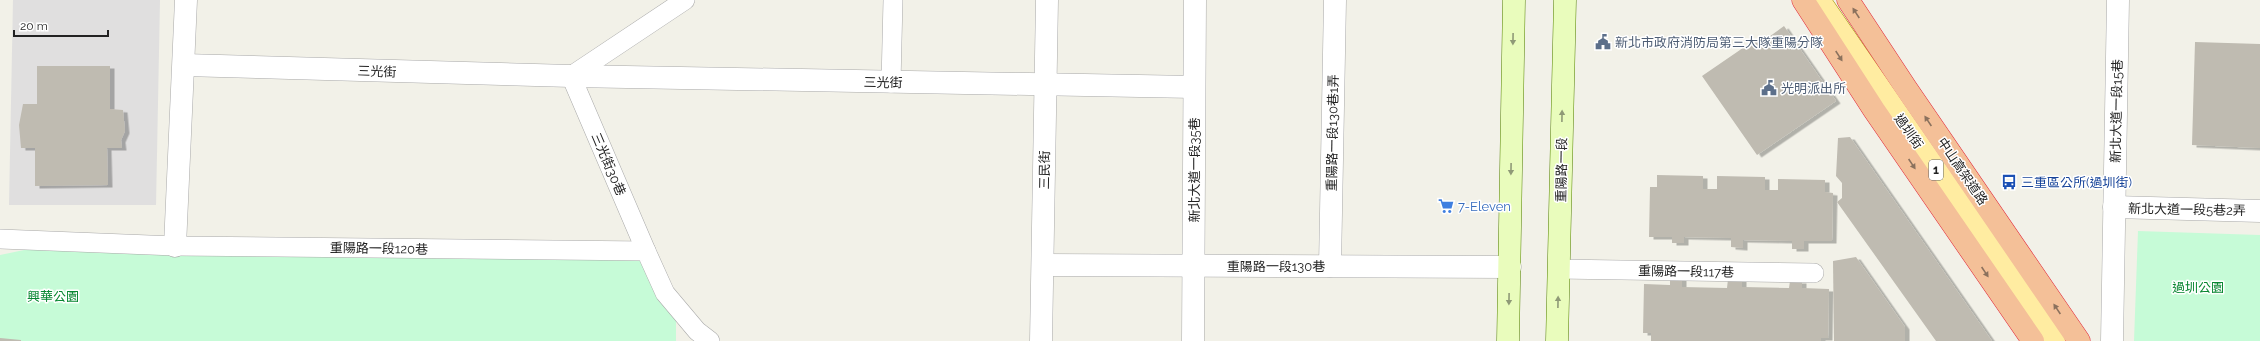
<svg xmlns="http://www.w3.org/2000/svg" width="2260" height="341" font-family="Raleway,'Noto Sans TC',sans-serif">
	<defs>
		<filter id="shadow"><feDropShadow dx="4.5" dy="2.5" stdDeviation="0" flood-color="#0004"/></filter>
	</defs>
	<rect width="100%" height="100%" fill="#f2f1e8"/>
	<path fill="#e0dfdf" d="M13 0H160L156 205H9Z"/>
	<g fill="#c6fbd7">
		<path d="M2138 231 2260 235V341H2134Z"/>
		<path d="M29 249 641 260 676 321V341H0V255Z"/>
	</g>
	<g fill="#bfbbb1" filter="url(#shadow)">
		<path d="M1784 26 1836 101 1757 155 1702 76 1756 39 1759 44Z"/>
		<path d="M2195 42 2260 44V148L2192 145Z"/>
		<path d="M37 66H110V109L123 110 125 131 121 140 122 148H107L108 185 35 186V148H21L19 125 23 104H37Z"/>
		<path d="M1850 137 1992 341H1936L1837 202 1842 198V183L1836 176 1838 138Z"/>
		<path d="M1657 175 1703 176V189H1717V176L1765 177V190H1778V179L1825 180V192L1833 193 1832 241H1804V249H1792V241L1743 240V248L1731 247V238L1684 237V243H1672V237H1649L1650 187H1657Z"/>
		<path d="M1856 257 1905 327V341H1834L1833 261Z"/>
		<path d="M1670 277H1682V287L1727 288 1728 279H1742V287L1789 288 1790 281H1802V288L1829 289 1828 338H1821V341H1651V333H1643L1644 284 1670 285Z"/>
		<path d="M0 338 21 340V341H0Z"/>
	</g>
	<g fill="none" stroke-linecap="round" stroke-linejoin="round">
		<defs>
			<g id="service">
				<path d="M891 83 893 0"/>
				<path d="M0 239 175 246 646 251 665 293 697 331 710 341"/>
				<path d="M646 251 571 76 685 0"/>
				<path d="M1558 269 1814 273"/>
			</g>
			<g id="minor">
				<path d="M184 65 571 76 1194 87"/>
				<path d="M2114 207 2260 211"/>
				<path d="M175 246 186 0"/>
				<path d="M1043 265 1510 267"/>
				<path d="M1330 266 1335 0"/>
				<path d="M1041 341 1047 0"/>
				<path d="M1193 341 1195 0"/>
				<path d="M2112 341 2118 0"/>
			</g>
			<g id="secondary">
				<path d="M1508 341 1514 0"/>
				<path d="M1557 341 1565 0"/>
			</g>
			<path id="primary" d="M1819 0 2054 341"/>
			<g id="trunk">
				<path d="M1803 0 1874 110 2033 341"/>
				<path d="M1848 0 1906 88 2079 341"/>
			</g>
		</defs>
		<use href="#service" stroke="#a9a9a9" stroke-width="20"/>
		<use href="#minor" stroke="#a9a9a9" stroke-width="23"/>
		<use href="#secondary" stroke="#548001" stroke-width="23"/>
		<use href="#primary" stroke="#9f9000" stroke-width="23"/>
		<use href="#trunk" stroke="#e12438" stroke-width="23"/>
		<use href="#service" stroke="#fff" stroke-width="19"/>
		<use href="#minor" stroke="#fff" stroke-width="22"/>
		<use href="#secondary" stroke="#e9fcbc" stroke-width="22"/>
		<use href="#primary" stroke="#ffeca1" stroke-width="22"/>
		<use href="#trunk" stroke="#f4c098" stroke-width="22"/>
	</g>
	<defs><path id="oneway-solid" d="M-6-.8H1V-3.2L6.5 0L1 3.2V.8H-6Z"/></defs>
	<g fill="#8b715d">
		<use href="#oneway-solid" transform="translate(1856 13) rotate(-123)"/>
		<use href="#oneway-solid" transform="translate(1839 56) rotate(57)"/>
		<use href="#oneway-solid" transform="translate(1928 121) rotate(-124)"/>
		<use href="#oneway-solid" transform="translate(1912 164) rotate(56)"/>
		<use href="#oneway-solid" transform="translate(1985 272) rotate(56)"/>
		<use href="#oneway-solid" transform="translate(2057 309) rotate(-124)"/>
	</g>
	<g fill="#8f9a77">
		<use href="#oneway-solid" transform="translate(1513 39) rotate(91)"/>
		<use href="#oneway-solid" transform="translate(1562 116) rotate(-89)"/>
		<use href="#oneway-solid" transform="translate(1511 169) rotate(91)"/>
		<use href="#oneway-solid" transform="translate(1509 299) rotate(91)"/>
		<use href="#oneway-solid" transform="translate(1558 302) rotate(-89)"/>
	</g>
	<defs>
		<symbol id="civic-bare" viewBox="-9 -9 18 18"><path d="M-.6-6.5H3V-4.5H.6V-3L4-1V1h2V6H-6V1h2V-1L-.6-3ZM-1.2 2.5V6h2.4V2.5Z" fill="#5c6f8a" stroke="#fff" stroke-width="2.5" paint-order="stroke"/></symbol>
		<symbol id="bus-bare" viewBox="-9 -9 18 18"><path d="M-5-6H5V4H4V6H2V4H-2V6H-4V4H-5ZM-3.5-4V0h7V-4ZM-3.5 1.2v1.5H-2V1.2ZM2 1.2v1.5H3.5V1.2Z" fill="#1a4fb4" stroke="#fff" stroke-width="2.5" paint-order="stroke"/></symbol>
		<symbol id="supermarket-bare" viewBox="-9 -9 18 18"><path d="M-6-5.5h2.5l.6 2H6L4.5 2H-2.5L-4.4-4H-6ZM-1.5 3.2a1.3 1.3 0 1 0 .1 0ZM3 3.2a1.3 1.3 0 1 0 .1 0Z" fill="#3f7fe0" stroke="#fff" stroke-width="2.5" paint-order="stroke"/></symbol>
	</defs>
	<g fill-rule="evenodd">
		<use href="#civic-bare" x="1592" y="31" width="22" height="22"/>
		<use href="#civic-bare" x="1758" y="77" width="22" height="22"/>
		<use href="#bus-bare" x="1998" y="171" width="22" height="22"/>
		<use href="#supermarket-bare" x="1435" y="195" width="22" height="22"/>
	</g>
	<g text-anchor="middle" stroke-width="3" stroke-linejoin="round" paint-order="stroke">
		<rect fill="#fff" stroke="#646464" stroke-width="1" x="1929" y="160" width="14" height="20" rx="3"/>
		<g font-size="12" font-weight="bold" fill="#222">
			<text x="1936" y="174">1</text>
		</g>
		<g font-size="13" fill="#4e5e75" stroke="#fff" text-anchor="start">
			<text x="1615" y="47">新北市政府消防局第三大隊重陽分隊</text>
			<text x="1781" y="93">光明派出所</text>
		</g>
		<g font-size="13" fill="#222" stroke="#fff">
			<text transform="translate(377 71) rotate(2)" y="5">三光街</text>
			<text transform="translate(883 82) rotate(1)" y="5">三光街</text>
			<text transform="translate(2116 111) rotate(-89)" y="5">新北大道一段15巷</text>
			<text transform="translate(1909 131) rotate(55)" y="5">過圳街</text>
			<text transform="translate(1332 133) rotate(-89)" y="5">重陽路一段130巷1弄</text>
			<text transform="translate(609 164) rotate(67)" y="5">三光街30巷</text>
			<text transform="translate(1044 170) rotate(-89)" y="5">三民街</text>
			<text transform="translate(1194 170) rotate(-90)" y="5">新北大道一段35巷</text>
			<text transform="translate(1561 170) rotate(-89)" y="5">重陽路一段</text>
			<text transform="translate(1963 171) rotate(56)" y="5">中山高架道路</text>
			<text transform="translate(2187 209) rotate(1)" y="5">新北大道一段5巷2弄</text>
			<text transform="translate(379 248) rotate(1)" y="5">重陽路一段120巷</text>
			<text x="1276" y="271">重陽路一段130巷</text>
			<text transform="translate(1686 271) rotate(1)" y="5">重陽路一段117巷</text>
		</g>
		<g font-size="13" fill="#164399" stroke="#fff" text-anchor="start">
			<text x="2021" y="187">三重區公所(過圳街)</text>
		</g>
		<g font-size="13" fill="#366cbe" stroke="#fff" text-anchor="start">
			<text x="1458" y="211">7-Eleven</text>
		</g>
		<g font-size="13" fill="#088731" stroke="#fff">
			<text x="2198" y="292">過圳公園</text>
			<text x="53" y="301">興華公園</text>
		</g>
	</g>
	<path d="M14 30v6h94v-6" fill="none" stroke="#222222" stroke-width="2"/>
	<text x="20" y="30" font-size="12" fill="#222222" stroke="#ffffff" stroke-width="3" paint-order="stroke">20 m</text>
</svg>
